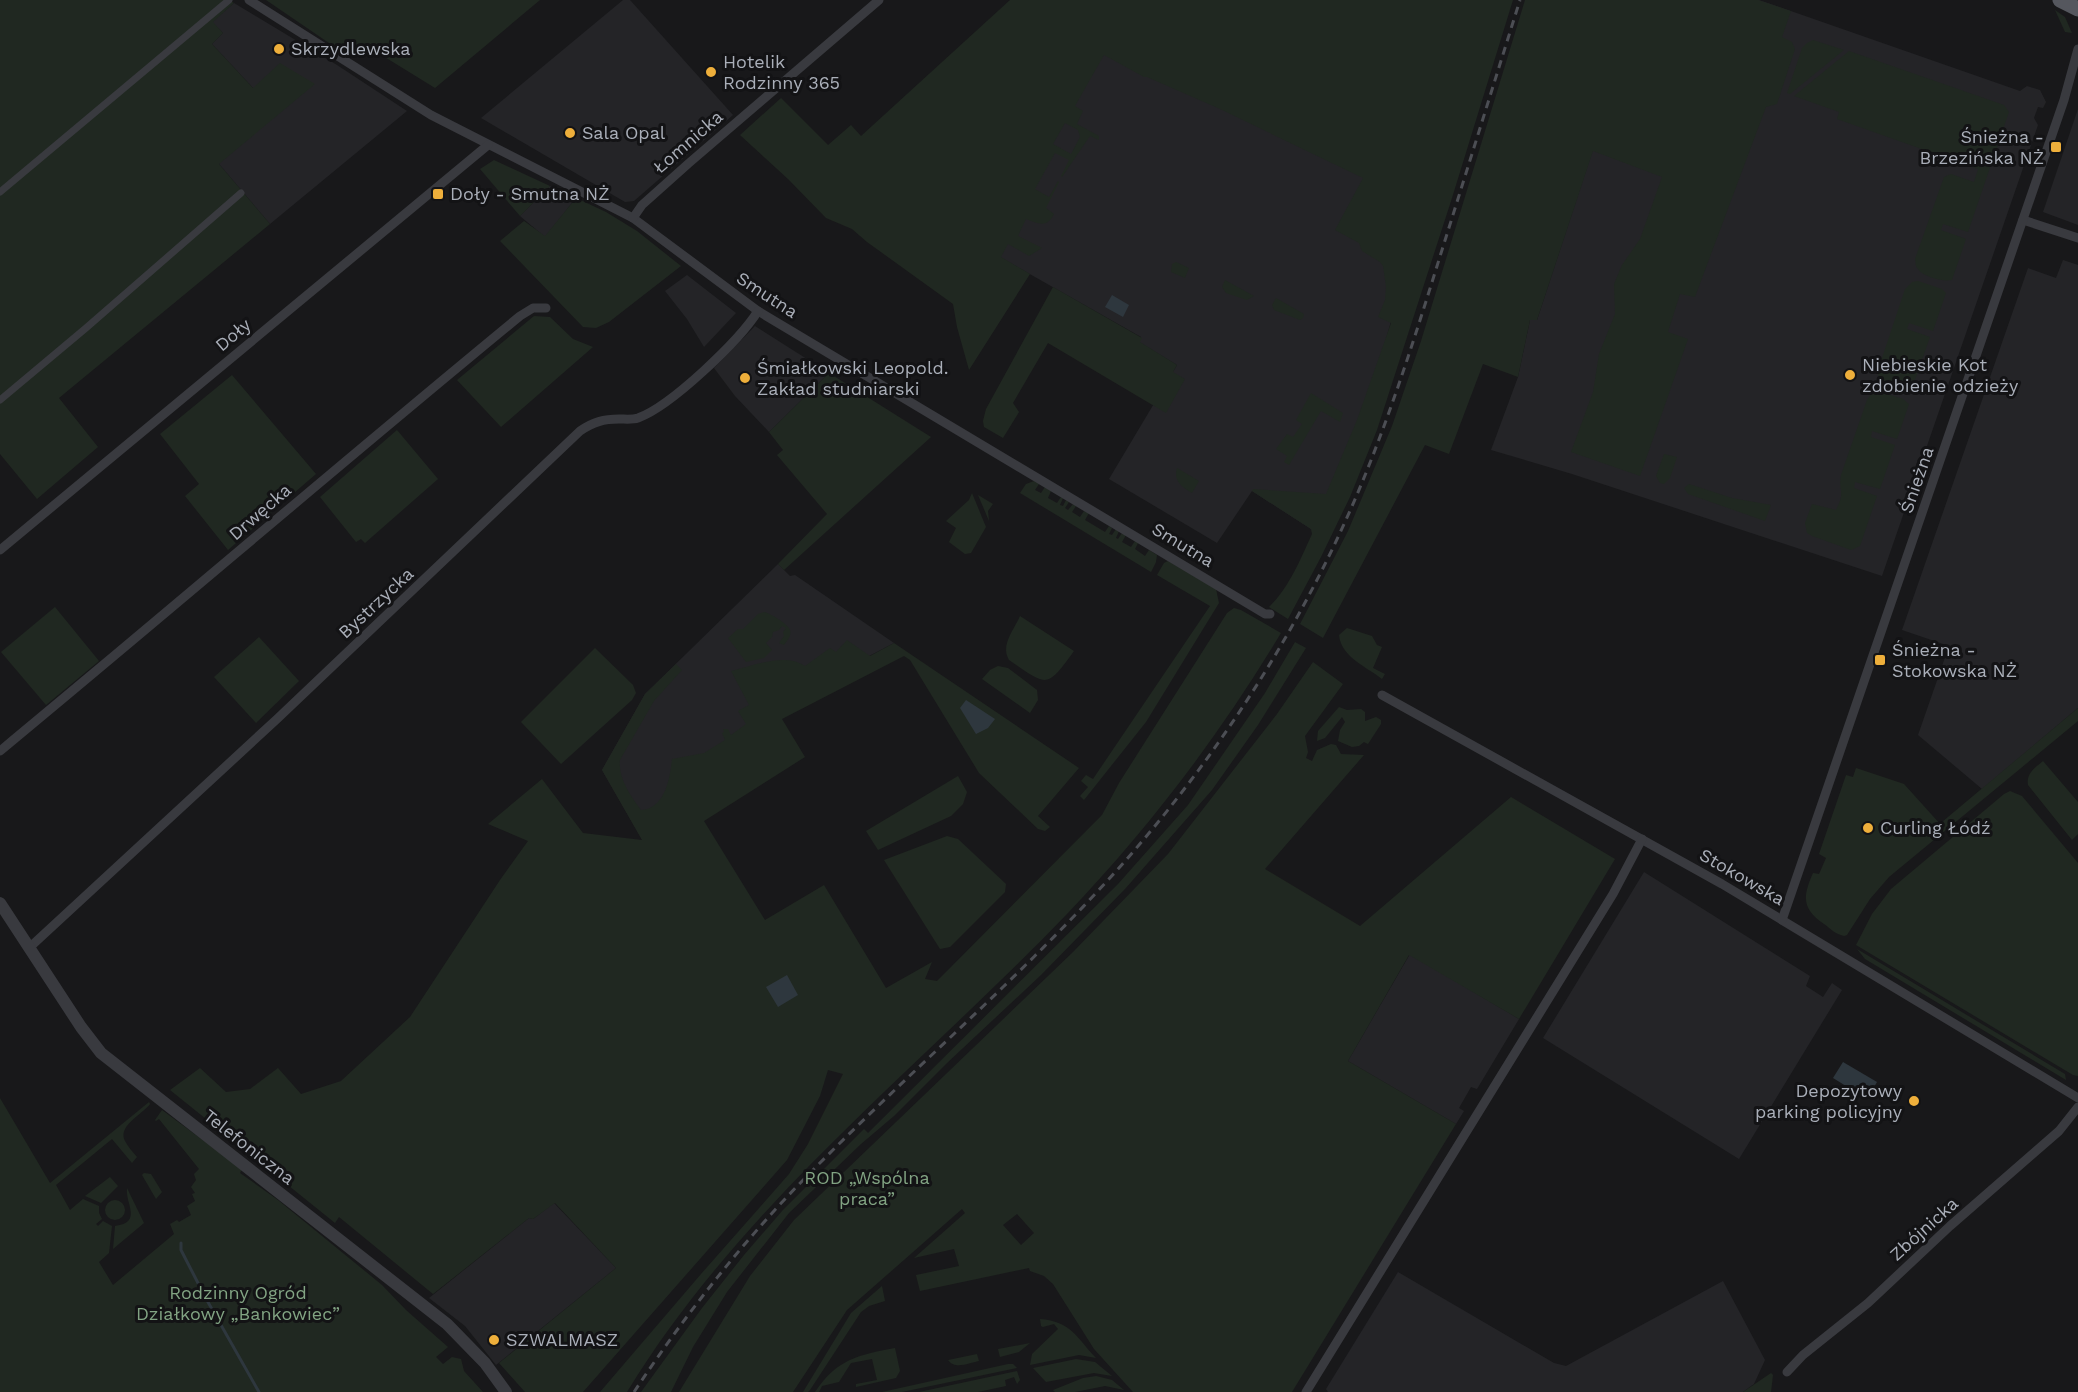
<svg xmlns="http://www.w3.org/2000/svg" width="2078" height="1392" font-family="'Work Sans',sans-serif">
	<rect width="100%" height="100%" fill="#18181a"/>
	<g fill="#242427">
		<path d="M623 0H630L733 115 634 201 625 202 481 118Z"/>
		<path d="M1642 0H1759L2020 91 2027 86 2040 90 2046 102 2043 108 2038 107 2034 118 2038 125 1882 576 1572 474 1491 450 1518 377 1530 320H1537Z"/>
		<path d="M234 3 337 65 407 111 270 224 219 164 253 88 212 44 223 33 212 22Z"/>
		<path d="M1101 48 1379 172 1419 223 1376 374 1348 450 1311 529 1252 491 1217 543 1109 479 1177 365 1139 342 1141 337 991 252Z"/>
		<path d="M2078 109V225L2043 212Z"/>
		<path d="M550 186 576 198 545 237 520 216Z"/>
		<path d="M2063 260 2078 265V708L1982 789 1918 735 1949 646 1902 630 2028 268 2056 278Z"/>
		<path d="M687 275 736 313 704 347 687 319 665 291Z"/>
		<path d="M755 326 829 373 769 432 735 396 714 368Z"/>
		<path d="M778 564 790 576 795 575 894 643 772 707 643 841 602 770 645 694Z"/>
		<path d="M1644 872 1810 976 1806 986 1823 997 1832 983 1842 990 1739 1159 1543 1038Z"/>
		<path d="M1410 954 1519 1019 1477 1089 1471 1087 1459 1108 1464 1111 1456 1124 1348 1061Z"/>
		<path d="M554 1203 616 1268 496 1365 465 1326 429 1298 529 1218 533 1219Z"/>
		<path d="M1398 1272 1554 1363 1566 1366 1723 1281 1765 1360 1754 1384 1743 1392H1328L1326 1389Z"/>
	</g>
	<g fill="#202821" fill-rule="evenodd">
		<path d="M0 0H229L234 3 213 22 223 33 212 44 253 88 280 63 315 84 219 164 270 224 59 398 98 447 37 499 0 454Z"/>
		<path d="M266 0H540L435 88 362 43 348 56Z"/>
		<path d="M1010 0H1513L1452 198 1377 430 1350 497 1321 557 1288 619 1269 607C1289 588 1301 558 1312 534L1311 529 1252 491 1253 489 1326 494 1357 420 1391 323 1378 317 1385 300 1386 287 1383 266 1380 262 1362 251 1359 243 1335 230 1363 178 1220 109 1147 77H1144L1104 55 1075 106 1083 111 1077 124 1099 136V140L1090 136 1062 177 1061 176 1069 160 1055 153 1035 189 1049 197 1058 181 1059 182 1046 208 1054 214C1047 228 1039 224 1026 219L1018 236 1042 248 1029 256 1008 244 1001 257 1030 274 969 370 957 327 953 304 867 242 852 229 826 218 788 179 740 135 781 98 828 145 851 125 861 136ZM1065 123 1078 130 1080 137 1071 154 1053 144Z"/>
		<path d="M1525 0H1758L1791 11 1782 37 1792 42 1795 49 1777 104 1766 107 1695 297 1680 294 1668 332 1688 339 1640 476 1571 452 1593 392 1599 354 1615 314 1614 284 1622 265 1640 239 1662 177 1593 151 1537 320H1530L1518 377 1483 364 1449 454 1425 445 1323 638 1300 624 1348 531 1392 426 1421 341Z"/>
		<path d="M2055 10 2065 17 2072 33 2065 32Z"/>
		<path d="M1813 40 1844 50 1790 94 1787 93 1802 48 1807 43Z"/>
		<path d="M1849 51 2004 105 2009 112 1968 232 1943 224 1941 230 1966 239 1952 280C1943 282 1923 277 1918 269 1915 266 1916 263 1915 259L1944 177 1951 174 1974 182 1978 169 1837 119 1839 112 1794 96Z"/>
		<path d="M494 160 550 186 520 216 480 169Z"/>
		<path d="M576 198 606 212 637 231 681 266 609 322 596 328 583 327 500 241 524 221 545 236Z"/>
		<path d="M1176 262 1189 268 1185 278 1171 272 1172 264Z"/>
		<path d="M1225 280 1254 296 1247 300 1226 293 1222 287Z"/>
		<path d="M1918 281 1942 289 1946 293 1933 331 1909 323 1907 329 1930 337 1911 391H1907L1882 381 1877 373 1905 289 1912 282Z"/>
		<path d="M1053 287 1142 338 1140 342 1177 365 1173 372 1185 379 1166 413 1048 343 1013 403 1019 412 1003 438 984 427 983 421 986 409Z"/>
		<path d="M1276 298 1304 314 1303 318 1300 320 1274 310 1272 305Z"/>
		<path d="M534 316 550 317 573 339 593 347 501 427 457 380Z"/>
		<path d="M829 373 931 437 784 570 778 564 827 514 777 455 783 450 769 432Z"/>
		<path d="M232 375 316 474 228 550 185 496 199 484 160 434Z"/>
		<path d="M1878 391 1903 399 1909 404 1897 439 1872 431 1871 437 1895 445 1880 489 1855 482 1854 488 1877 496 1860 546 1851 550 1812 536 1807 533 1805 523 1812 504 1836 510C1846 491 1838 492 1841 475L1867 400 1871 394Z"/>
		<path d="M1311 393 1343 413 1340 422 1321 411 1289 465 1284 462 1287 456 1276 449 1287 434 1293 437 1302 424 1296 420Z"/>
		<path d="M397 430 438 479 365 543 361 539 356 542 320 497Z"/>
		<path d="M1664 454 1677 457 1670 478 1664 484 1660 483 1656 476Z"/>
		<path d="M1177 468 1199 481 1192 493C1182 487 1173 481 1177 468Z"/>
		<path d="M1034 481 1039 484 1035 490 1041 493 1045 487 1051 491 1048 498 1057 503 1061 497 1063 498 1060 505 1063 506 1066 500 1069 502 1065 508 1068 510 1073 504 1076 506 1072 512 1080 517 1084 511 1089 513 1085 520 1105 532 1109 526 1112 528 1109 534 1112 535 1116 529 1119 531 1116 538 1118 539 1122 533 1126 535 1122 542 1131 547 1135 541 1138 543 1135 549 1145 556 1149 550 1157 555 1156 562 1151 572 1020 493 1026 484Z"/>
		<path d="M1689 484 1732 498 1771 505 1765 521 1688 494 1684 488Z"/>
		<path d="M972 493 986 527 971 553 965 554 949 542 956 528 946 521 969 500Z"/>
		<path d="M978 495 993 504 988 511 989 521Z"/>
		<path d="M1168 561 1216 589 1219 603 1146 722 1084 800 1080 796 1088 787 1081 781 1086 775 1093 779 1210 606 1157 575 1164 563Z"/>
		<path d="M55 607 99 661 46 705 1 652Z"/>
		<path d="M1234 608 1241 610 1281 633C1220 735 1149 828 1067 914 917 1070 741 1205 627 1392H600L701 1274 789 1174 808 1144 843 1074 828 1070 820 1096 787 1160 583 1392H525L499 1363 616 1268 555 1203 533 1219 529 1218 433 1294 339 1217 335 1223 170 1090 200 1068 226 1092 250 1089 278 1068 301 1094 341 1081 410 1017 500 880 528 841 488 824 542 779 583 833 642 840 602 770 645 694 676 664 682 670 654 701 620 760C618 778 630 795 641 810 665 809 670 778 672 759L704 753 725 740 722 733 724 732 723 729H728L731 735 746 724 738 711 749 705 731 671C754 666 784 652 805 666L830 648 836 652 847 640 870 656 894 643 1079 768 1038 816 1050 827 1045 831 1038 829 979 773 910 660 904 656 782 719 805 757 704 821 765 920 824 885 886 988 932 962 925 979 937 981 1102 815 1119 783 1227 613Z"/>
		<path d="M764 612C770 613 788 624 790 630 792 635 787 641 784 645L779 643 784 636 783 632 786 628 782 626 779 630 773 632 772 637 766 643 772 650 764 658 746 662 728 638 738 629H743L758 614Z"/>
		<path d="M1020 616 1074 651C1046 690 1047 686 1009 660 1000 645 1014 630 1020 616Z"/>
		<path d="M1347 628 1372 636 1377 645 1382 647 1373 668 1385 674 1382 679C1367 667 1341 657 1339 635Z"/>
		<path d="M259 637 299 681 256 723 214 677Z"/>
		<path d="M1295 642 1306 648 1258 725 1212 790 1125 889 1041 975 947 1063 894 1116 861 1144 789 1213 727 1292 693 1347 671 1392H641L702 1308 744 1255 782 1211 864 1129 868 1133 1118 884 1188 805 1265 693Z"/>
		<path d="M595 648 633 685 636 693 632 700 561 764 521 722Z"/>
		<path d="M1313 662 1343 684 1305 736 1308 752 1306 758 1312 761 1317 750 1331 744 1336 745 1341 754 1364 755 1265 869 1360 926 1511 797 1615 859 1519 1019 1409 955 1348 1061 1456 1124 1292 1392H1133L1094 1349 1053 1284 1044 1276 1030 1271 1029 1268 920 1291 916 1275 959 1266 954 1249 914 1258 965 1213 962 1209 847 1310 793 1392H679L750 1276 794 1220 1073 952 1168 854 1277 714ZM1017 1214 1034 1233 1021 1245 1003 1225Z"/>
		<path d="M998 666 1008 668 1037 690 1038 700 1030 713 982 679 990 670Z"/>
		<path d="M1339 707 1347 710 1361 709 1365 712V721L1376 717 1381 720V724L1368 744 1364 742 1359 746 1352 747 1338 741 1340 730 1345 722 1342 717 1325 738 1317 741 1318 731Z"/>
		<path d="M2078 708V721L1889 877 1870 899 1847 935 1844 936C1835 934 1831 929 1824 924 1801 908 1803 896 1813 873L1819 874 1826 858 1819 854 1846 775 1853 777 1856 768 1904 784 1941 825 1942 822Z"/>
		<path d="M2043 761 2078 802V834L2072 840 2028 785C2026 773 2035 768 2043 761Z"/>
		<path d="M958 776 967 792 963 804 951 816 878 850 866 831Z"/>
		<path d="M2010 791 2022 796 2078 863V1076L2073 1075 1856 945 1872 914 1891 889 2004 794Z"/>
		<path d="M947 836 958 839 1006 884 1005 892 950 947 940 949 884 860Z"/>
		<path d="M1857 949 2065 1074 2066 1080 1865 959Z"/>
		<path d="M0 1098 50 1183 149 1102 150 1104C143 1114 117 1126 125 1141 128 1147 133 1152 137 1157L132 1163 112 1139 56 1185 70 1210 83 1199 99 1206V1213L102 1219 96 1224 98 1226 103 1221 112 1226 109 1253 99 1262 113 1285 174 1234 170 1224 177 1220 179 1222 191 1215 187 1206 195 1201 192 1194 195 1193 191 1187 196 1180 194 1174 199 1169 159 1119 156 1121 155 1120 162 1110 242 1169 240 1173 278 1200 382 1285 406 1310 448 1347 436 1357 443 1364 452 1357 461 1359 464 1371 483 1392H0Z"/>
		<path d="M144 1173 151 1174 162 1192 156 1199 142 1175Z"/>
		<path d="M110 1177 118 1186 101 1203 85 1196Z"/>
		<path d="M127 1188 144 1223 113 1249 115 1226C143 1222 125 1204 127 1188Z"/>
		<circle cx="115" cy="1210" r="10"/>
		<path d="M882 1286 885 1301 869 1306 861 1312 810 1390 808 1392H803L851 1313Z"/>
		<path d="M1040 1319C1071 1321 1077 1338 1096 1358L1079 1355 1030 1365 1032 1354 1058 1329 1054 1324 1043 1327 1041 1326Z"/>
		<path d="M1030 1343 1019 1352 1000 1357 998 1349Z"/>
		<path d="M895 1348 900 1371 896 1378 856 1387V1384L877 1380 872 1359 851 1363 839 1382 822 1386 819 1392H815C837 1359 858 1355 895 1348Z"/>
		<path d="M977 1354 979 1361C969 1363 955 1370 948 1360Z"/>
		<path d="M1076 1359 1095 1362 1112 1376 1094 1373 1046 1382 1033 1368Z"/>
		<path d="M1008 1364H1013L1017 1368 902 1392H882Z"/>
		<path d="M1017 1371 1020 1380 1017 1384 1014 1377 1005 1380 1006 1386 978 1392H919Z"/>
		<path d="M1771 1373 1773 1375 1771 1392H1743Z"/>
		<path d="M1096 1376 1112 1380 1124 1390 1105 1386 1075 1392H1055L1053 1390 1083 1378Z"/>
	</g>
	<g fill="#2e373e">
		<path d="M1112 295 1129 305 1123 317 1105 307Z"/>
		<path d="M966 700 995 719 988 728 976 734 960 708Z"/>
		<path d="M787 975 798 995 778 1007 766 987Z"/>
		<path d="M1843 1062 1877 1082 1867 1099 1833 1078Z"/>
	</g>
	<g fill="none" stroke-linecap="round" stroke-linejoin="round">
		<g stroke="#2e373e" stroke-width="3">
			<path d="M181 1243V1250L199 1285"/>
			<path d="M200 1288 259 1392"/>
		</g>
		<g stroke="#393a3f" stroke-width="7">
			<path d="M0 192 229 0"/>
			<path d="M0 400 86 328 241 193"/>
		</g>
		<g stroke="#393a3f" stroke-width="9">
			<path d="M249 0 431 115 633 218 758 311 1265 614H1270"/>
			<path d="M633 218 642 205 689 163 879 0"/>
			<path d="M2023 220 2078 238"/>
			<path d="M0 550 488 145"/>
			<path d="M1382 695 1722 884 2078 1098"/>
			<path d="M0 751C174 607 346 459 520 316L533 308H546"/>
			<path d="M1782 920 2064 100 2078 49"/>
			<path d="M29 948 277 719 580 431C593 422 604 419 619 419 625 419 632 420 638 418 671 406 739 341 758 311"/>
			<path d="M1787 1372 1803 1355 1868 1303 1950 1226 2059 1131 2078 1107"/>
			<path d="M1306 1392 1613 894 1642 839"/>
		</g>
		<path stroke="#393a3f" stroke-width="12" d="M0 903 81 1027 101 1053 447 1324 485 1363 506 1392"/>
		<path stroke="#55575e" stroke-width="15" d="M2060 0 2078 9"/>
		<path stroke="#4c4e54" stroke-width="3" stroke-dasharray="8 6" stroke-linecap="butt" d="M634 1392C685 1315 743 1241 808 1175 912 1069 1027 972 1126 860 1220 753 1300 628 1356 497 1390 417 1416 334 1442 250 1468 167 1494 83 1520 0"/>
	</g>
	<g fill="#eeaf3b" stroke="#131315" stroke-width="2">
		<circle cx="279" cy="49" r="6"/>
		<circle cx="711" cy="72" r="6"/>
		<circle cx="570" cy="133" r="6"/>
		<rect x="2050" y="141" width="12" height="12" rx="3"/>
		<rect x="432" y="188" width="12" height="12" rx="3"/>
		<circle cx="1850" cy="375" r="6"/>
		<circle cx="745" cy="378" r="6"/>
		<rect x="1874" y="654" width="12" height="12" rx="3"/>
		<circle cx="1868" cy="828" r="6"/>
		<circle cx="1914" cy="1101" r="6"/>
		<circle cx="494" cy="1340" r="6"/>
	</g>
	<g text-anchor="middle" stroke-width="6" stroke-linejoin="round" paint-order="stroke">
		<g font-size="18" fill="#aaafb9" stroke="#131315" text-anchor="start">
			<text x="291" y="55">Skrzydlewska</text>
			<text x="723" y="68">Hotelik<tspan x="723" dy="21">Rodzinny 365</tspan></text>
			<text x="582" y="139">Sala Opal</text>
			<text x="2044" y="143" text-anchor="end">Śnieżna -<tspan x="2044" dy="21">Brzezińska NŻ</tspan></text>
			<text x="450" y="200">Doły - Smutna NŻ</text>
			<text x="1862" y="371">Niebieskie Kot<tspan x="1862" dy="21">zdobienie odzieży</tspan></text>
			<text x="757" y="374">Śmiałkowski Leopold.<tspan x="757" dy="21">Zakład studniarski</tspan></text>
			<text x="1892" y="656">Śnieżna -<tspan x="1892" dy="21">Stokowska NŻ</tspan></text>
			<text x="1880" y="834">Curling Łódź</text>
			<text x="1902" y="1097" text-anchor="end">Depozytowy<tspan x="1902" dy="21">parking policyjny</tspan></text>
			<text x="506" y="1346">SZWALMASZ</text>
		</g>
		<g font-size="18" fill="#aaafb9" stroke="#131315">
			<text transform="translate(688 142) rotate(-41)" y="6">Łomnicka</text>
			<text transform="translate(767 295) rotate(33)" y="6">Smutna</text>
			<text transform="translate(233 335) rotate(-40)" y="6">Doły</text>
			<text transform="translate(1917 480) rotate(-71)" y="6">Śnieżna</text>
			<text transform="translate(260 512) rotate(-41)" y="6">Drwęcka</text>
			<text transform="translate(1183 545) rotate(31)" y="6">Smutna</text>
			<text transform="translate(376 603) rotate(-43)" y="6">Bystrzycka</text>
			<text transform="translate(1742 877) rotate(30)" y="6">Stokowska</text>
			<text transform="translate(249 1147) rotate(38)" y="6">Telefoniczna</text>
			<text transform="translate(1924 1229) rotate(-42)" y="6">Zbójnicka</text>
		</g>
		<g font-size="18" fill="#82a483" stroke="#131315">
			<text x="867" y="1184">ROD „Wspólna<tspan x="867" dy="21">praca”</tspan></text>
			<text x="238" y="1299">Rodzinny Ogród<tspan x="238" dy="21">Działkowy „Bankowiec”</tspan></text>
		</g>
	</g>
</svg>
